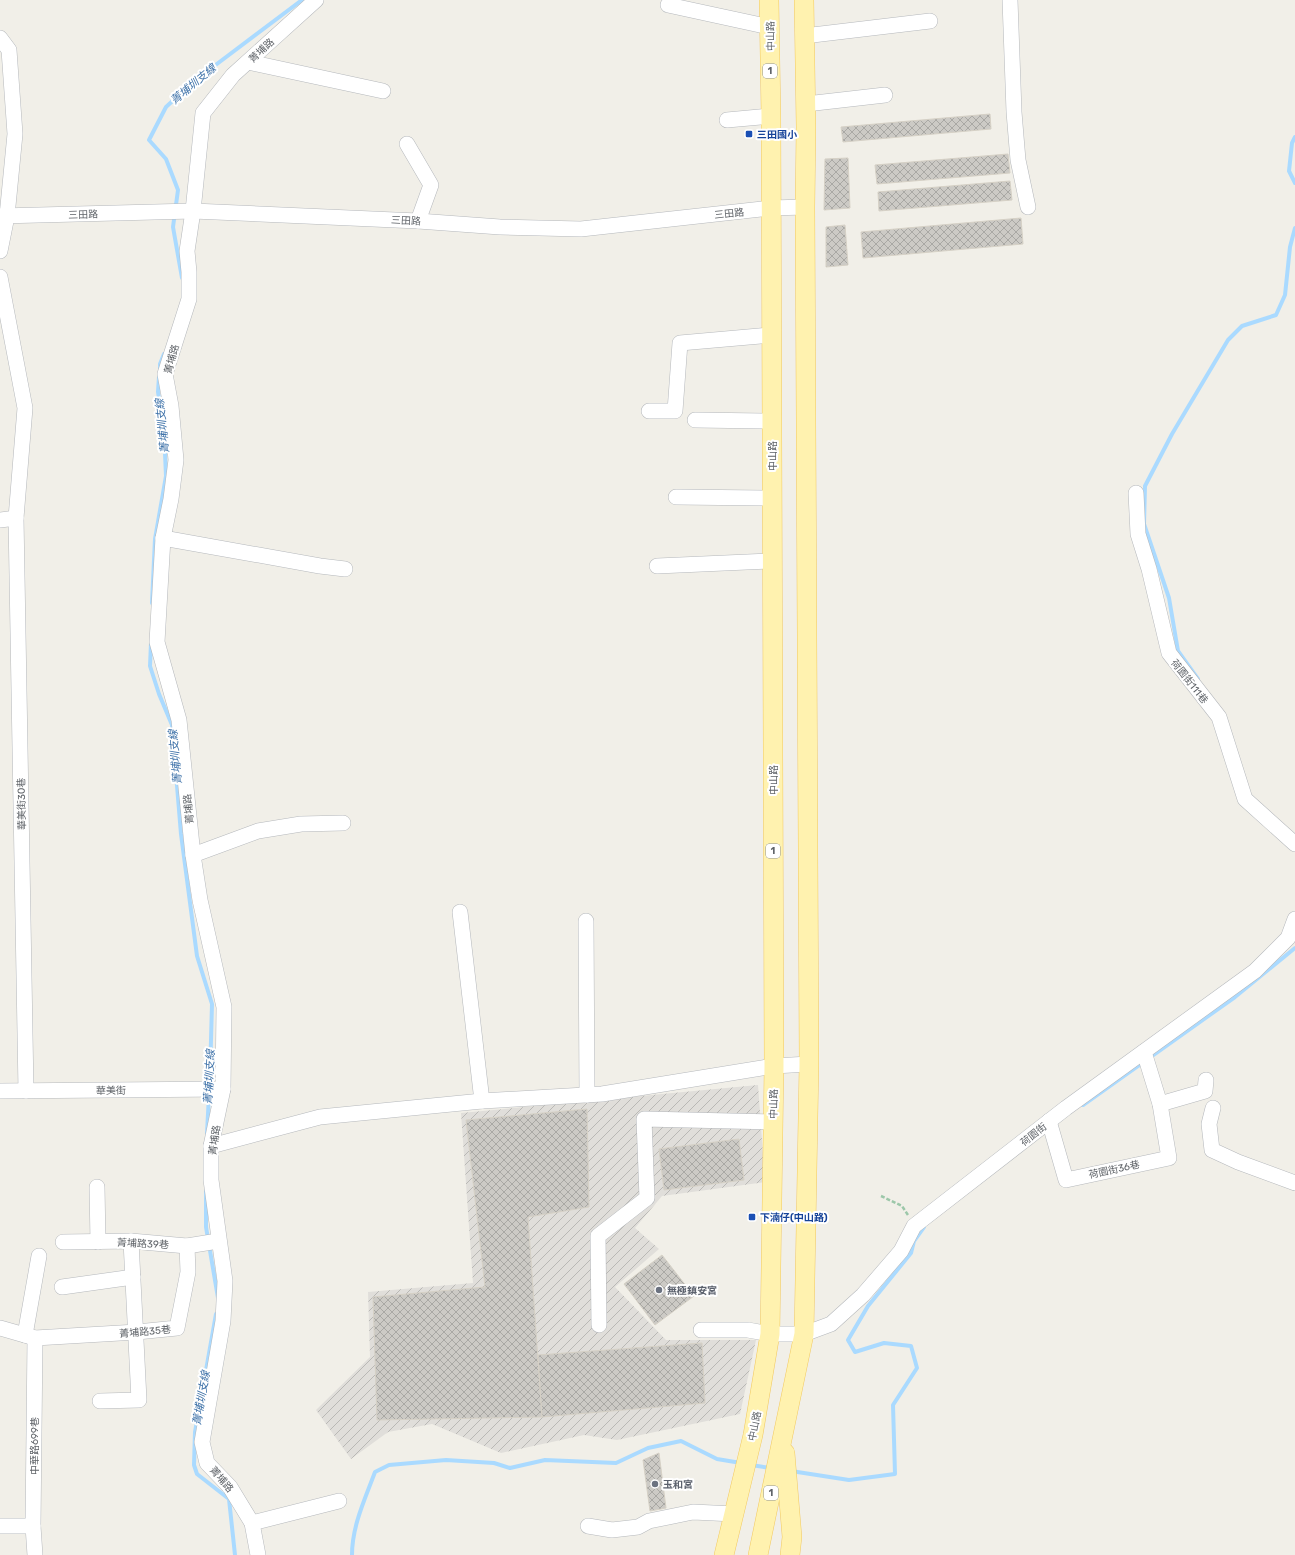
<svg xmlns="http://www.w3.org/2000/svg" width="1295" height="1555" font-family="Rubik,'Noto Sans TC',sans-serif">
	<defs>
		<pattern id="industrial-furrows" width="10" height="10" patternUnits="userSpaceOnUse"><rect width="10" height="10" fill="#e0deda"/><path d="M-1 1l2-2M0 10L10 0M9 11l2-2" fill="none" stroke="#b9b8b5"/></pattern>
		<pattern id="building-cross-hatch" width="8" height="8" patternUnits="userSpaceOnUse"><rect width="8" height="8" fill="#cccac5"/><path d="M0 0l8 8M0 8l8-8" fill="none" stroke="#a9a8a4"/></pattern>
	</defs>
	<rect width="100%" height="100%" fill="#f1efe8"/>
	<path fill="url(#industrial-furrows)" d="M758 1085 765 1182 662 1196 635 1228 659 1249 615 1287 666 1340H756L740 1414 617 1440 584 1435 501 1453 432 1424 388 1432 351 1459 316 1410 370 1357 368 1292 473 1283 461 1113Z"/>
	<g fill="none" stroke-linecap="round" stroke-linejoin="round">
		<g stroke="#aadaff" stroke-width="4">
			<path d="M1295 137 1292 143 1289 171 1295 183"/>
			<path d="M182 278 173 227 178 190 166 159 149 140 166 107 193 82 302 0"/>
			<path d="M160 370V364L164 354"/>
			<path d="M152 603 155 539 166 476 164 431 158 392 159 377"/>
			<path d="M151 643 150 666 159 694 172 725 181 834 197 956 212 1004 210 1076 207 1133"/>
			<path d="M1198 679 1178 651 1169 598 1144 524 1145 486 1172 434 1228 340 1242 326 1276 315 1285 295 1290 247 1295 228"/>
			<path d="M1083 1105 1235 997 1295 948"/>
			<path d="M206 1191V1227L218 1298"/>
			<path d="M216 1314 195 1432 194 1465 197 1474 229 1499 235 1555"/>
			<path d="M751 1465 770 1468"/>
			<path d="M791 1471 849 1480 895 1474 893 1405 917 1368 911 1346 884 1343 855 1352 848 1340 868 1306 911 1253 914 1241 924 1227"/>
			<path d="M352 1555C352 1526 365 1499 375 1472L389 1465 446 1460 494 1463 510 1468 545 1460 616 1463 648 1448 681 1441 717 1459 741 1463"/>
		</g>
	</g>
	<g fill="url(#building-cross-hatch)" stroke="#d6d1c6">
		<path d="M990 114 991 129 843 142 841 127Z"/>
		<path d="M1008 154 1010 173 877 184 875 165Z"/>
		<path d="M848 158 850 208 824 210 825 159Z"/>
		<path d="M1010 181 1012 200 879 211 878 192Z"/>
		<path d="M1021 218 1023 244 863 258 861 232Z"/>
		<path d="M845 225 848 265 826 267V227Z"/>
		<path d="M587 1109 589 1207 528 1217 542 1417 377 1420 373 1297 485 1287 466 1120Z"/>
		<path d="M739 1139 744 1180 664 1190 659 1149Z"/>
		<path d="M662 1255 694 1296 655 1325 624 1284Z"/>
		<path d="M702 1343 705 1403 542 1417 538 1355Z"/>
		<path d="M659 1453 666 1508 650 1511 643 1460Z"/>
	</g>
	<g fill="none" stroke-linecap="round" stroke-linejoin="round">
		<defs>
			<g id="minor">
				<path d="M1010 0 1014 112 1018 160 1028 207"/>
				<path d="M668 5 770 27"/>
				<path d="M804 36 930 21"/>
				<path d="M0 38 9 50 15 134 7 216 0 251"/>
				<path d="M248 62 383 91"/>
				<path d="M806 104 885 95"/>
				<path d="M727 120 771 116"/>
				<path d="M407 144 431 185 418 221"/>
				<path d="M0 216 193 211 418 221 500 227 581 229 771 208 805 207"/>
				<path d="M0 277 25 408 16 518 26 1091"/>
				<path d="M649 411H675L680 343 771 335"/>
				<path d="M695 420 772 421"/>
				<path d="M1136 493 1138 534 1149 569 1169 653 1219 717 1245 799 1295 844"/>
				<path d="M676 497 772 498"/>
				<path d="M0 520 16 518"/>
				<path d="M163 538 320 566 345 569"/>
				<path d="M657 566 772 561"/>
				<path d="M193 855 258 831 301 824 343 823"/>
				<path d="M460 912 482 1101"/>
				<path d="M586 921 587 1095"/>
				<path d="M0 1091 223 1089"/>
				<path d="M1160 1104 1205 1091 1206 1080"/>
				<path d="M1213 1108 1209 1124 1212 1150 1238 1162 1295 1183"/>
				<path d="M1049 1121 1066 1180 1169 1158 1160 1104 1144 1052"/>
				<path d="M211 1146 320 1117 482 1101 602 1094 774 1066 809 1064"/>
				<path d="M97 1187 98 1242"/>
				<path d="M63 1242 131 1241 187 1246"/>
				<path d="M62 1287 133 1277"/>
				<path d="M599 1325 598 1236 647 1198 644 1119 773 1122"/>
				<path d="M0 1328 35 1338 137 1332 177 1328 188 1272 187 1246 218 1241"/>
				<path d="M701 1330H748L770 1334H804L831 1324 863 1295 901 1251 914 1226 1066 1108 1255 971 1288 938 1295 919"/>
				<path d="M25 1335 39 1256"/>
				<path d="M35 1338 33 1526 35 1555"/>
				<path d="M100 1401 139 1400 131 1241"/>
				<path d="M252 1523 339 1501"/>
				<path d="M0 1526H33"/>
				<path d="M588 1526 612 1530 638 1527 649 1521 693 1512 734 1514"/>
				<path d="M258 1555 252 1523 230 1487 207 1463 202 1442 223 1321 225 1281 211 1180V1146L223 1089 224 1007 200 900 193 855 179 720 157 642 163 538 171 499 176 460 171 406 165 374 189 299V272L187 251 193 211 203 113 233 75 316 0"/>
			</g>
			<g id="major">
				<path d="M785 1453 792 1537 790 1555"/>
				<path d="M724 1555 753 1435 770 1334 774 1066 771 116 769 0"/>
				<path d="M758 1555 804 1334 809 1064 805 207 806 127 804 0"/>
			</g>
		</defs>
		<use href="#minor" stroke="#b5b8bc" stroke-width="16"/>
		<use href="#major" stroke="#f2c960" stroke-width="20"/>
		<path stroke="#9cc7a9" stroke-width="2.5" stroke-dasharray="4 2" stroke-linecap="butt" d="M881 1196 902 1206 908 1215"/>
		<use href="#minor" stroke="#fff" stroke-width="15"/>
		<use href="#major" stroke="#fff2af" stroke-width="19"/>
	</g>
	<g fill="#1a4fb4" stroke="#fff" stroke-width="1.5">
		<rect x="745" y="130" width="8" height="8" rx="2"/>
		<rect x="748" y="1213" width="8" height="8" rx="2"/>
	</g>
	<g fill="#6b7280" stroke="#fff" stroke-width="1.5">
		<circle cx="659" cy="1290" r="4"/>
		<circle cx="655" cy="1484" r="4"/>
	</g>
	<g text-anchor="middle" stroke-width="4" stroke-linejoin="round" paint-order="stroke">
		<g fill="#fff" stroke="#8f9295" stroke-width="1">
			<rect x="763" y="64" width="14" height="14" rx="3"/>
			<rect x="766" y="844" width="14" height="14" rx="3"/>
			<rect x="764" y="1486" width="14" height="14" rx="3"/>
		</g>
		<g font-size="9" font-weight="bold" fill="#5f6368">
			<text x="770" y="74">1</text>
			<text x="773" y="854">1</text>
			<text x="771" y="1496">1</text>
		</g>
		<g font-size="10" fill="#5f6368" stroke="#fff">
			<text transform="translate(770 36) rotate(-91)" y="4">中山路</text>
			<text transform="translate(261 50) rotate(-43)" y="4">菁埔路</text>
			<text transform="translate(729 213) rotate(-6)" y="4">三田路</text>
			<text transform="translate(83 214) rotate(-2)" y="4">三田路</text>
			<text transform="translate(406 220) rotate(3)" y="4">三田路</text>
			<text transform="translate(171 359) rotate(-75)" y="4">菁埔路</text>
			<text transform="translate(772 456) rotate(-90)" y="4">中山路</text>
			<text transform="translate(1190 681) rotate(52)" y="4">荷園街111巷</text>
			<text transform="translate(773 780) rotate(-90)" y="4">中山路</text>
			<text transform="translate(21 804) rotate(-91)" y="4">華美街30巷</text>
			<text transform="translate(188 809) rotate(-96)" y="4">菁埔路</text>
			<text transform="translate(111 1090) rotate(-1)" y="4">華美街</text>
			<text transform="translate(773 1104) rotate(-89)" y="4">中山路</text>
			<text transform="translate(1033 1134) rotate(-38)" y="4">荷園街</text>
			<text transform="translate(214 1140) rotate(-82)" y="4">菁埔路</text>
			<text transform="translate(1114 1169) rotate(-12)" y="4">荷園街36巷</text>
			<text transform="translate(143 1243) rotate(3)" y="4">菁埔路39巷</text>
			<text transform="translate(145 1331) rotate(-5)" y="4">菁埔路35巷</text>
			<text transform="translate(754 1426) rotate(-79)" y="4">中山路</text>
			<text transform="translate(34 1446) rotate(-90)" y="4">中華路699巷</text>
			<text transform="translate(222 1479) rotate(49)" y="4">菁埔路</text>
		</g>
		<g font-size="10" font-weight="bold" fill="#164399" stroke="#fff" text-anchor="start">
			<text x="757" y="138">三田國小</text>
			<text x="760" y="1221">下湳仔(中山路)</text>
		</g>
		<g font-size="10" font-weight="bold" fill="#5b616d" stroke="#fff" text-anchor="start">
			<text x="667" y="1294">無極鎮安宮</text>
			<text x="663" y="1488">玉和宮</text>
		</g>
		<g font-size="11" font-style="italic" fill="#4174aa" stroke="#fff">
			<text transform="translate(193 84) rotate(-40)" y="4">菁埔圳支線</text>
			<text transform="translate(162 426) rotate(-96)" y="4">菁埔圳支線</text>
			<text transform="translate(175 757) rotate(-95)" y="4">菁埔圳支線</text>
			<text transform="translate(209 1077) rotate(-87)" y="4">菁埔圳支線</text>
			<text transform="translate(201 1398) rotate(-80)" y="4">菁埔圳支線</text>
		</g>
	</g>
</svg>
